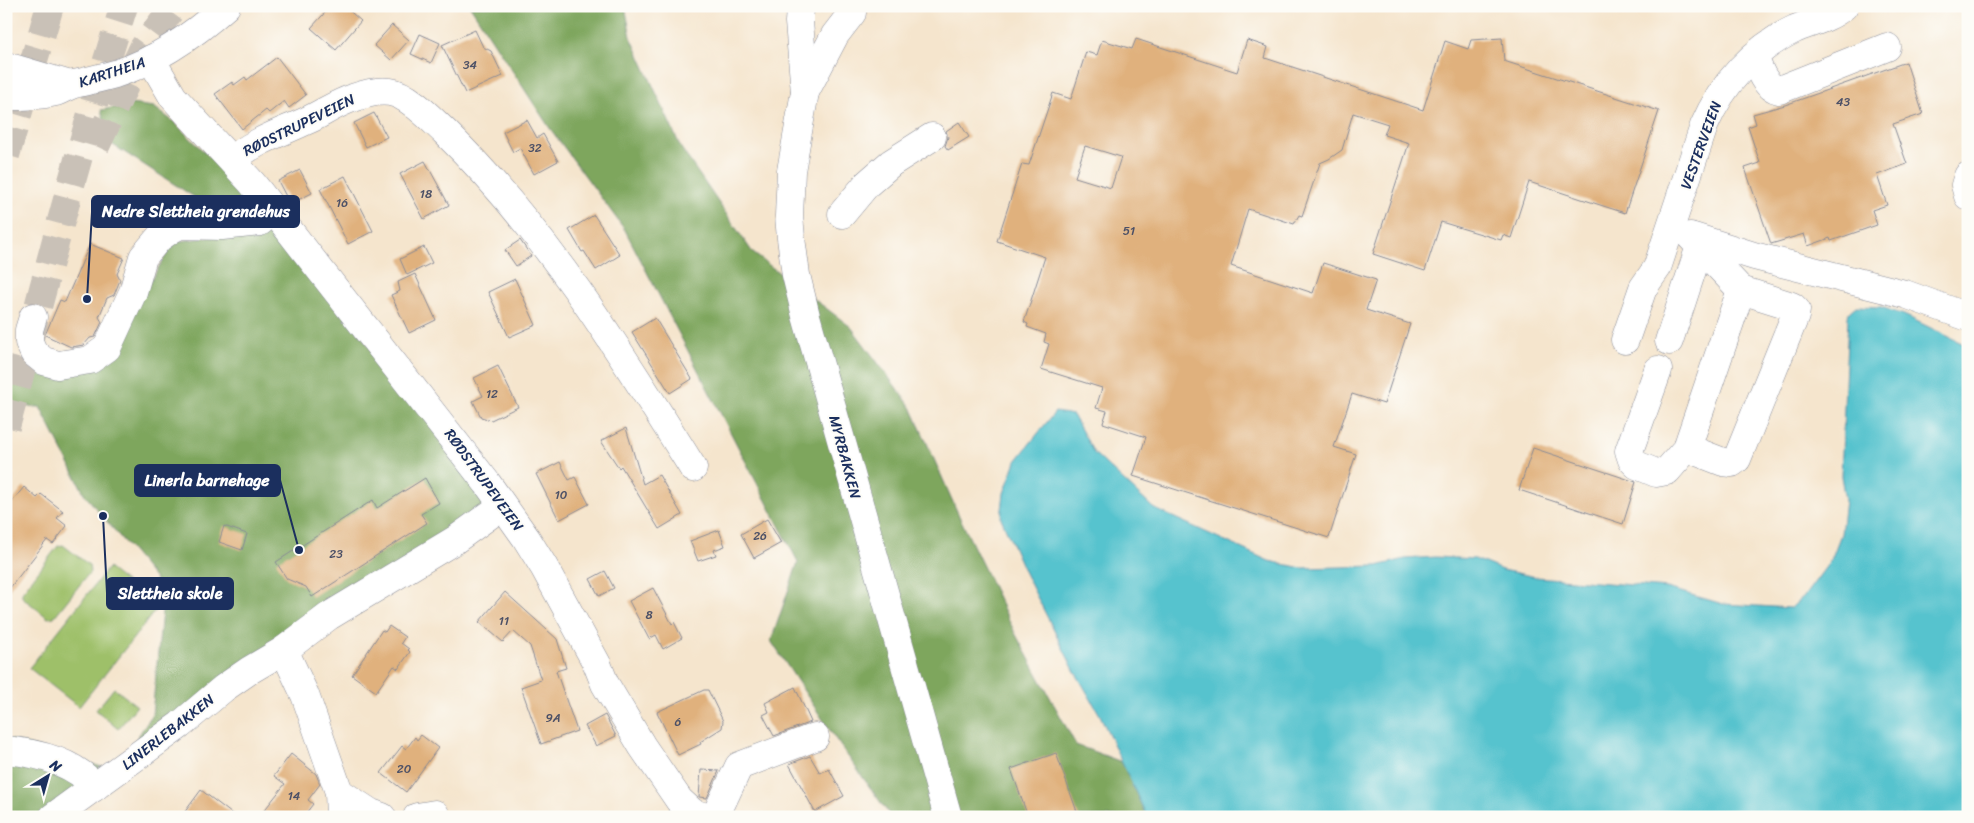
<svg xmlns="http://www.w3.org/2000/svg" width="1974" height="823" font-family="Sriracha,sans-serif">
	<rect width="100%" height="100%" fill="#fdfcf7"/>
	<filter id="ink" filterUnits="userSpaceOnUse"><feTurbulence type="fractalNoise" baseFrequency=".02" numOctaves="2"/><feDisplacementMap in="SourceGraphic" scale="10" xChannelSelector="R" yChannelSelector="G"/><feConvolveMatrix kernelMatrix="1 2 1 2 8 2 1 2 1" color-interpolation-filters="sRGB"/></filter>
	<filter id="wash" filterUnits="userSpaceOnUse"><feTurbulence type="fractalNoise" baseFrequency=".0096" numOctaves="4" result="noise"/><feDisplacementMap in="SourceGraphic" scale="20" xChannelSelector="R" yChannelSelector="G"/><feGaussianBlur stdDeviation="1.12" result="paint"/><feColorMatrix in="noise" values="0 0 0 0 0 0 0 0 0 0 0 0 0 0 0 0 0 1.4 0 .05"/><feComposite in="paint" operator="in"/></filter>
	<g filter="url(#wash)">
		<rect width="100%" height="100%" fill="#f5e5cd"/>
		<g fill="#9ec069" stroke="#5c7864">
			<path d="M63 545 89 565 90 572 54 617 48 618 22 597V592L58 546Z"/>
			<path d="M108 568 158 607 79 707 29 668Z"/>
			<path d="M114 688 137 706 118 729 96 710Z"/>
		</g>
		<g fill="#7ea65d" stroke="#4c6a5e">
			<path d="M470 6H625L631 37 681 148 753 253 851 327 911 407 960 518 1015 633 1076 745 1122 762 1147 817H891L837 741 771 641 798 562 625 230 549 127Z"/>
			<path d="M131 104 154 107 174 122 242 189 319 280 392 376 477 470 489 519 448 543 417 569 209 702 111 777 47 817H6V741L12 740 115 771 152 715 164 590 85 495 40 407 6 406V361L98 367 174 242 215 236 227 218 110 143 101 110Z"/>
		</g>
		<path fill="#56c3ce" stroke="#387996" d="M1856 306 1881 307 1904 315 1968 346V817H1147L1100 715 1074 670 1025 573 1001 518 1004 493 1016 461 1055 412 1073 415 1094 453 1153 508 1269 561 1302 568 1377 566 1405 559 1435 557 1475 559 1502 570 1536 577 1667 588 1723 604 1791 608 1805 595 1831 560 1841 534 1845 500 1841 476 1848 317 1849 312Z"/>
		<g id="blocks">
			<g fill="#e0b17d" fill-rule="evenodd">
				<path d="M331 6H344L361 21 336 50 311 28Z"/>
				<path d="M392 25 409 40 391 60 374 45Z"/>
				<path d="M475 30 483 47 491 51 503 76 465 93 442 45Z"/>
				<path d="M420 34 440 43 431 63 411 54Z"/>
				<path d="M1502 38 1504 61 1659 111 1625 213 1529 182 1511 238 1503 235 1501 240 1441 222 1425 271 1373 254 1409 143 1384 135 1388 124 1353 113 1342 150 1329 159 1320 163 1302 216 1299 215 1294 224 1248 209 1231 266 1313 293 1323 263 1376 280 1366 310 1410 324 1384 404 1352 394 1334 447 1356 454 1329 538 1133 476 1146 437 1103 423 1107 411 1096 408 1102 388 1041 369 1049 344 1044 342 1046 334 1027 327 1028 324 1024 322 1045 257 997 241 1022 164 1029 165 1053 93 1071 99 1086 52 1097 55 1102 40 1132 49 1136 39 1237 72 1247 40 1268 47 1265 58 1423 110 1445 41 1468 49 1471 40ZM1085 146 1121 157 1111 188 1075 177Z"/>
				<path d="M277 57 306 95 289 108 284 101 269 113 266 110 242 129 215 94 232 82 234 85 245 77 247 80Z"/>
				<path d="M1906 62 1923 114 1893 124 1907 164 1877 175 1887 205 1872 210 1877 225 1831 241 1830 238 1808 246 1804 234 1771 244 1745 168 1760 163 1748 127 1756 124 1753 114 1785 105Z"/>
				<path d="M374 113 387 137 366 147 354 123Z"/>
				<path d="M527 120 537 138 543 134 558 161 534 174 520 148 513 152 503 132Z"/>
				<path d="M959 122 969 137 948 150 945 146 948 137 946 131Z"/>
				<path d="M425 161 449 205 424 219 400 174Z"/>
				<path d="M300 170 312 193 290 204 278 181Z"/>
				<path d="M345 176 373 231 348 244 320 189Z"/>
				<path d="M594 215 620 255 596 270 584 251 582 252 569 230Z"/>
				<path d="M520 240 531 256 516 266 505 250Z"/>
				<path d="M90 244 124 258 117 274 120 280 114 295 107 298 99 317 102 322 95 337 90 338 84 345 71 347 45 335 60 300 65 302Z"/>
				<path d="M424 247 432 263 407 275 400 259Z"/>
				<path d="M415 274 436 320 409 333 391 295 400 291 398 282Z"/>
				<path d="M515 279 536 325 509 337 488 292Z"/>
				<path d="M655 318 692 379 670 393 632 332Z"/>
				<path d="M498 366 518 407 491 420 481 417 473 401 483 396 474 378Z"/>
				<path d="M626 428 643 484 659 475 682 515 659 529 621 466 619 468 601 441Z"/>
				<path d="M1533 448 1636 482 1623 524 1519 490Z"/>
				<path d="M560 462 569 480 575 477 589 504 559 520 536 474Z"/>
				<path d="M425 478 439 503 421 514 427 523 312 597 306 587 287 579 276 562 373 500 377 508Z"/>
				<path d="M24 487 37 498 41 494 63 511 57 518 67 526 53 544 47 540 6 593V509Z"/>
				<path d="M767 519 781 543 754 558 741 534Z"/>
				<path d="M224 526 247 534 242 550 219 542Z"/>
				<path d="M719 530 725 546 714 550 716 555 698 561 690 541Z"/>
				<path d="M605 571 614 588 599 596 590 579Z"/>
				<path d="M653 588 672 624 674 622 682 638 663 649 656 635 649 639 629 601Z"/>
				<path d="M505 592 557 639 566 668 556 671 577 731 541 744 521 687 541 680 530 646 513 631 503 642 479 622Z"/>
				<path d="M389 626 405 637 401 643 409 649 408 650 410 652 398 669 394 666 376 692 352 675 382 630 385 632Z"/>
				<path d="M795 687 811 722 774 736 763 715 769 712 765 703Z"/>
				<path d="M704 690H708L723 721 722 728 700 742 701 744 678 755 657 712Z"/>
				<path d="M605 715 616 736 596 746 585 726Z"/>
				<path d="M421 735 438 748 406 792 381 773 402 746 406 749 415 737 417 740Z"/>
				<path d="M1056 753 1079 817H1028L1011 769Z"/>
				<path d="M291 754 316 774 320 784 308 800 313 804 303 817H259L285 784 274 776Z"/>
				<path d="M810 756 820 773 829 769 844 796 815 812 789 764Z"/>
				<path d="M701 770 719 771 707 798 699 797Z"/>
				<path d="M201 790 236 817H181Z"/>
			</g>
		</g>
	</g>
	<g filter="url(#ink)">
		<use href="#blocks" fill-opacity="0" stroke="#888a96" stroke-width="1"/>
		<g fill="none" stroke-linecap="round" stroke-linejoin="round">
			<g stroke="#c9c1b7" stroke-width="28" stroke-dasharray="28 14" stroke-linecap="butt">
				<path d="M96 146 143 48 174 6"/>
				<path d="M6 155 50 6"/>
				<path d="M6 427C44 287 79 145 124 6"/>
			</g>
			<defs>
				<g id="minor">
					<path d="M800 9 799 22 805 92"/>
					<path d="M852 13 835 35 805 92 791 171 789 216 791 238 796 275 806 316 948 817"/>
					<path d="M1754 57C1760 70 1764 87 1779 90L1887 47"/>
					<path d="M151 59 173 97 252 183 487 483 526 538 544 567 597 664 605 684 642 746 679 800 693 813 706 817"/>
					<path d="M6 66 70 85"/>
					<path d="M6 96C23 96 40 96 56 92 62 90 67 86 74 84 87 81 101 78 115 74 156 61 194 35 226 6"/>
					<path d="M232 160C254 141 283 132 308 120 323 113 337 103 353 98 364 94 378 90 390 92 408 94 431 119 444 131 544 228 620 351 693 468"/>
					<path d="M1968 176 1965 185 1968 196"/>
					<path d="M842 214 867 184 891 163 932 137"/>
					<path d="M1694 237 1754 256 1905 294 1968 317"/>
					<path d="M33 317 29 330V342L34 353 44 361 58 365 90 360 107 348 133 292 143 257 159 238 172 229 180 225 222 226 260 222 265 217 270 208"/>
					<path d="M1625 340 1643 288 1657 268 1704 126C1722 84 1753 49 1795 29 1812 22 1830 18 1844 6"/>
					<path d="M1669 341 1700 246"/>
					<path d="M1658 370 1629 451 1632 460 1637 465 1656 473 1667 471 1687 448 1741 290 1690 236"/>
					<path d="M1687 448 1723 462 1732 463 1737 459 1795 316 1796 310 1792 306 1741 290"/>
					<path d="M284 650 305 695 339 792 340 817"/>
					<path d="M6 750C36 753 75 762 95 787"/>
					<path d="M339 792 371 813 382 817"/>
					<path d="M53 817 180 725 224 688 250 670 284 650 329 616 455 540 502 506"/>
					<path d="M417 817 435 814"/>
					<path d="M715 817 739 766 815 737"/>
				</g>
			</defs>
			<use href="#minor" stroke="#888a96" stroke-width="29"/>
			<use href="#minor" stroke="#fff" stroke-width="28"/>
		</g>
	</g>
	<g text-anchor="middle" stroke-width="4" stroke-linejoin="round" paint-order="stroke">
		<g font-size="12" fill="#4c5066">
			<text x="470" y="69">34</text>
			<text x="1843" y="106">43</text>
			<text x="535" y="152">32</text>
			<text x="426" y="198">18</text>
			<text x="342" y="207">16</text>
			<text x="1129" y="235">51</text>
			<text x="492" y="398">12</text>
			<text x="561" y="499">10</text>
			<text x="760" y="540">26</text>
			<text x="336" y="558">23</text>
			<text x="649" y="619">8</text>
			<text x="504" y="625">11</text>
			<text x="553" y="722">9A</text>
			<text x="678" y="726">6</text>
			<text x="404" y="773">20</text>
			<text x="294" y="800">14</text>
		</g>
		<g font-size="15" fill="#1b2f5e" stroke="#fdfcf7">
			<text transform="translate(112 72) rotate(-18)" y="5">KARTHEIA</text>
			<text transform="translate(299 125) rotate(-26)" y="5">RØDSTRUPEVEIEN</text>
			<text transform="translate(1701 145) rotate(-70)" y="5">VESTERVEIEN</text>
			<text transform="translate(845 457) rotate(75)" y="5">MYRBAKKEN</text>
			<text transform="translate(484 480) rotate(54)" y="5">RØDSTRUPEVEIEN</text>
			<text transform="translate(168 732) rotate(-38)" y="5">LINERLEBAKKEN</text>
		</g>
	</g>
	<path fill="none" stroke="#1b2f5e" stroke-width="2" d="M87 299L92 212M299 550L280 480M103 516L107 593"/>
	<g fill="#1b2f5e" stroke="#fdfcf7" stroke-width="2">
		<circle cx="87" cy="299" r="5"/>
		<circle cx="299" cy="550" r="5"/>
		<circle cx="103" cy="516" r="5"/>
	</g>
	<g fill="#1b2f5e" stroke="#1b2f5e" stroke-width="2">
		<rect x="92" y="196" width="207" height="31" rx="5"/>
		<rect x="135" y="465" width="145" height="31" rx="5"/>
		<rect x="107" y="578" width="126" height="31" rx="5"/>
	</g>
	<g font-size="16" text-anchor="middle" font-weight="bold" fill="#fff">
		<text x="196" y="217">Nedre Slettheia grendehus</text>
		<text x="207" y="486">Linerla barnehage</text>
		<text x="170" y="599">Slettheia skole</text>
	</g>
	<rect width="1974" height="823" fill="none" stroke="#fdfcf7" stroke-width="25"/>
	<g transform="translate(48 776) rotate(37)" stroke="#fdfcf7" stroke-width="4" paint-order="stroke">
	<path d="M0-4L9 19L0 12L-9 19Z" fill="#1b2f5e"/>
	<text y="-8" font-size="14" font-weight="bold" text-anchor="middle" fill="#1b2f5e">N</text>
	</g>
</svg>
